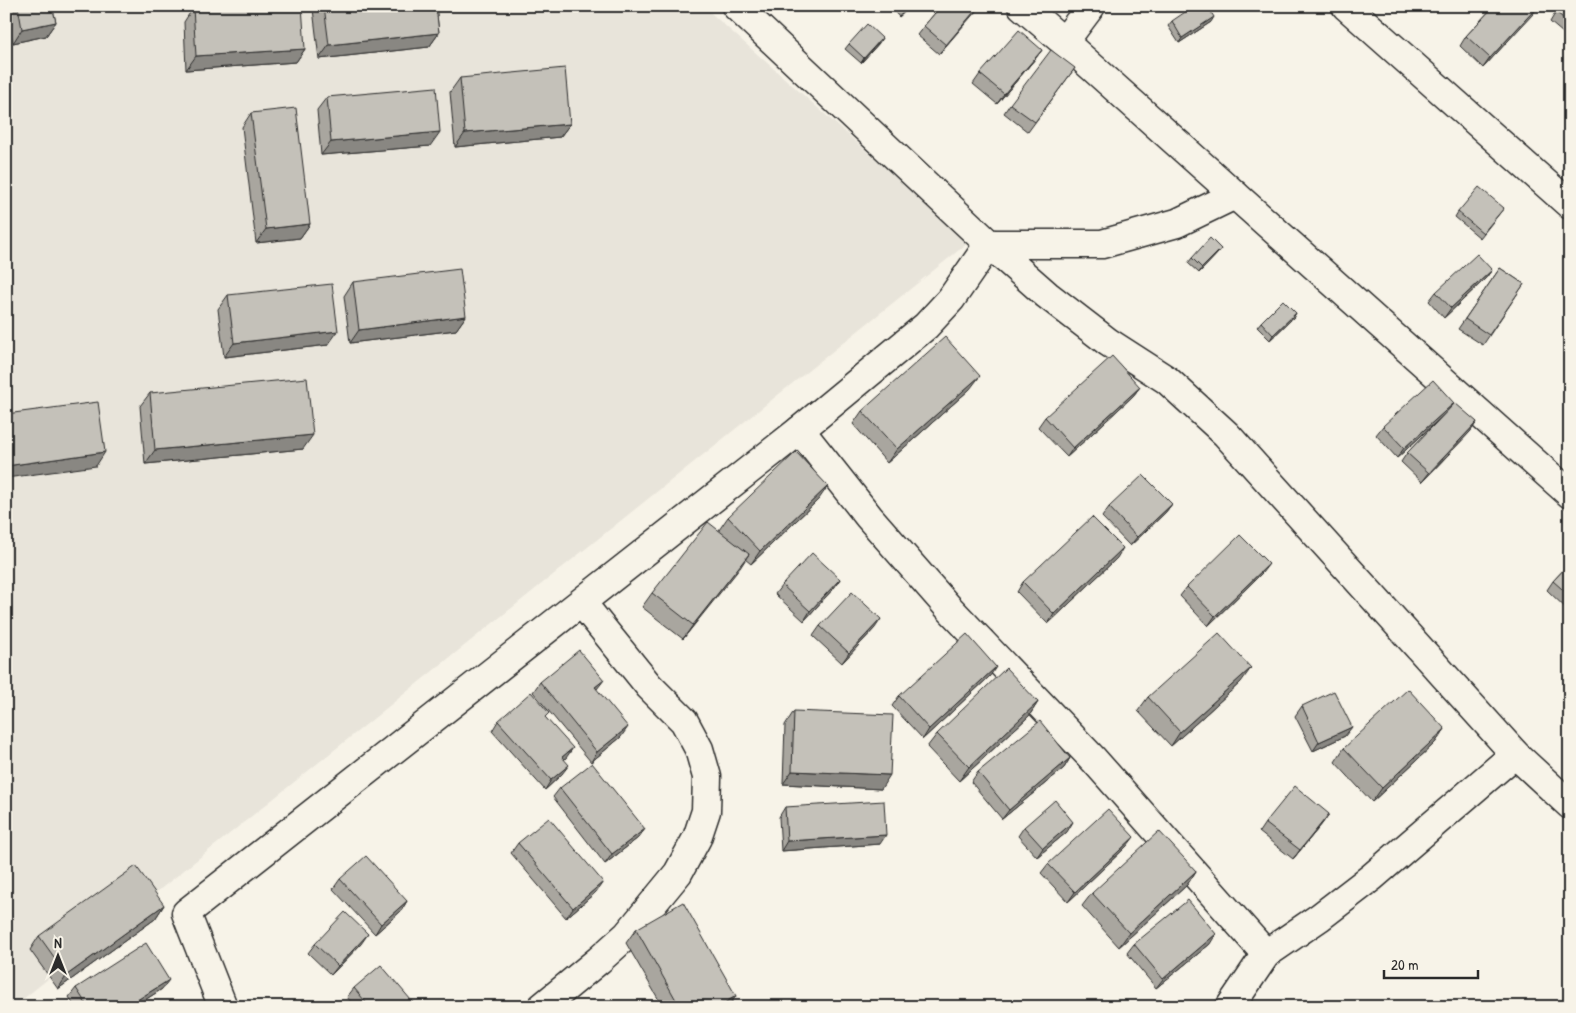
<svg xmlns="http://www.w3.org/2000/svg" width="1576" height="1013" font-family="'Patrick Hand',sans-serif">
	<rect width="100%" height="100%" fill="#f7f3e8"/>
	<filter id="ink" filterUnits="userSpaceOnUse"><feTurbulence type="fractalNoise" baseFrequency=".02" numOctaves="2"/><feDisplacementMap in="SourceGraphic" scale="10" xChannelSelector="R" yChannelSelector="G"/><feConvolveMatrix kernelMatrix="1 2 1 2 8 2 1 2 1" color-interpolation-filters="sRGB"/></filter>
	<g filter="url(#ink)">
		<path fill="#e8e4da" d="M6 6H703L969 242 13 1007H6Z"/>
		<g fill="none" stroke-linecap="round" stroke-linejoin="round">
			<defs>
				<g id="minor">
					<path d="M736 6 989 244 1047 295 1108 342 1167 380 1226 434 1515 754 1570 805"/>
					<path d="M1022 6 1064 42 1570 494"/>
					<path d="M1346 6 1570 205"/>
					<path d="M1064 42 1091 6"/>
					<path d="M989 244H1102L1177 223 1235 195"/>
					<path d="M800 430 869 517 948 607 1094 760 1266 954"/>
					<path d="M223 1007 186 913 800 430 926 326 951 299 989 244"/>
					<path d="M542 1007 599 960 627 935 678 873 697 838 706 811 707 777 699 749 684 721 649 686 582 603"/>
					<path d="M1230 1007 1266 954 1320 917 1372 877 1515 754"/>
				</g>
			</defs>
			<use href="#minor" stroke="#2b2b2b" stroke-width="31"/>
			<use href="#minor" stroke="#f7f3e8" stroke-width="28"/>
		</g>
		<g fill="#a9a69f" stroke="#2b2b2b">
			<path d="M6 6H52L56 22 46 36 13 43 6 12Z"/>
			<path d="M315 6H436L439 33 429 47 319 59 313 9Z"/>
			<path d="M892 6H911L899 17 891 8Z"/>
			<path d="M941 6H979L939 54 917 35 924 26Z"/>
			<path d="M1494 6H1539L1483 68 1460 46 1466 36Z"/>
			<path d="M1570 6V39L1550 22 1556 12Z"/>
			<path d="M193 8 305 49 296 62 186 70 184 22Z"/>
			<path d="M1172 21 1211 22 1179 43 1168 26Z"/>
			<path d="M879 43 861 63 845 49 849 44Z"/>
			<path d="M1042 50 1035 59 997 104 973 84 980 74Z"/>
			<path d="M1075 68 1028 132 1004 113 1010 104Z"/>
			<path d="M460 78 570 124 560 137 455 147 450 92Z"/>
			<path d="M327 97 430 146 321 155 317 110Z"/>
			<path d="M251 113 310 224 300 238 256 243 242 127Z"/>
			<path d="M1504 208 1480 238 1455 217 1458 212Z"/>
			<path d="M1221 249 1218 253 1199 273 1188 263 1192 258Z"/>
			<path d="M1500 268 1524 284 1483 345 1458 329Z"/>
			<path d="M1492 270 1485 279 1444 318 1429 301 1436 292Z"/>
			<path d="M353 282 466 316 456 330 350 343 344 296Z"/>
			<path d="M228 295 328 345 224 357 218 309Z"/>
			<path d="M1296 313 1293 318 1270 340 1257 327 1261 322Z"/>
			<path d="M1140 387 1133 396 1067 457 1038 427 1045 417Z"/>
			<path d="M970 389 887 463 853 424 862 411Z"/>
			<path d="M150 393 303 449 145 464 140 406Z"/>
			<path d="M1454 403 1448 410 1477 422 1470 432 1422 482 1401 462 1407 453 1443 416 1397 458 1376 435 1383 426Z"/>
			<path d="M819 499 751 564 745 559 683 639 642 607 652 593 719 530 728 517Z"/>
			<path d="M1172 504 1165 513 1130 546 1102 517 1109 507Z"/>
			<path d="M1117 558 1048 624 1017 592 1023 582Z"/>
			<path d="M1570 563V612L1547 590 1553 581Z"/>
			<path d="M1262 573 1208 626 1180 596 1187 587Z"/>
			<path d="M840 579 834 588 804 621 775 594 782 585Z"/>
			<path d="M820 626 875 628 842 663 813 636Z"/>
			<path d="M990 676 923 739 892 706 899 696Z"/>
			<path d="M540 682 621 737 591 762 533 692Z"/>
			<path d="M1241 682 1171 746 1138 711 1148 697Z"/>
			<path d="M1038 702 1029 716 959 781 927 747 937 734Z"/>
			<path d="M1302 706 1345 736 1313 751 1295 716Z"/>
			<path d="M794 711 881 789 783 784 785 725Z"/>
			<path d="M546 718 566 758 564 759 562 774 545 790 492 731 498 721Z"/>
			<path d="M1445 729 1435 743 1372 802 1335 762 1344 748Z"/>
			<path d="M1070 758 1064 768 1002 819 971 782 978 772Z"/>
			<path d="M560 788 645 829 638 838 605 864 553 797Z"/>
			<path d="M785 807 880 844 781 851 779 817Z"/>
			<path d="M1329 814 1322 824 1293 859 1259 832 1265 823Z"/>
			<path d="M1024 827 1067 832 1037 857 1018 836Z"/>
			<path d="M518 843 596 892 566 918 511 853Z"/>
			<path d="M1127 846 1068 902 1041 873 1048 864Z"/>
			<path d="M1196 871 1187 885 1119 947 1082 906 1092 893Z"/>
			<path d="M340 879 407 901 401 911 375 934 333 889Z"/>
			<path d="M164 905 155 919 58 989 30 950 39 936Z"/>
			<path d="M636 929 736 996 728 1007H663L626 943Z"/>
			<path d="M315 944H361L331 975 308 953Z"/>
			<path d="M1134 944H1210L1156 988 1127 953Z"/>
			<path d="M76 988 162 989 134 1007H75L69 997Z"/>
			<path d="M354 988 417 1007H355L347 997Z"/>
		</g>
		<g fill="#898782" stroke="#2b2b2b">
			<path d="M909 6H911L899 17 903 12Z"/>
			<path d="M979 6 977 10 939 54 946 45Z"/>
			<path d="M1538 6 1533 14 1483 68 1490 58Z"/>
			<path d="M1214 17 1211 22 1179 43 1182 38Z"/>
			<path d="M56 22 46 36 13 43 22 29Z"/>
			<path d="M439 33 429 47 319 59 329 45Z"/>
			<path d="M882 38 879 43 861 63 864 58Z"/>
			<path d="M305 49 296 62 186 70 196 56Z"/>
			<path d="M1042 50 1035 59 997 104 1004 94Z"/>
			<path d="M570 124 560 137 455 147 465 133Z"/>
			<path d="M440 132 430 146 321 155 331 142Z"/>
			<path d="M310 224 300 238 256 243 266 229Z"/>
			<path d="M1221 249 1218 253 1199 273 1202 268Z"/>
			<path d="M1492 270 1485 279 1444 318 1451 308Z"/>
			<path d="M1296 313 1293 318 1270 340 1273 335Z"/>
			<path d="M466 316 456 330 350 343 359 330Z"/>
			<path d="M338 331 328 345 224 357 234 343Z"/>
			<path d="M980 376 970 389 887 463 897 449Z"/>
			<path d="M1140 387 1133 396 1067 457 1073 448Z"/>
			<path d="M1454 403 1447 412 1397 458 1404 448Z"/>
			<path d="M1477 422 1470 432 1422 482 1429 473Z"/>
			<path d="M313 435 303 449 145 464 155 450Z"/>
			<path d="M105 452 96 466 6 478V466Z"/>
			<path d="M828 486 819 499 751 564 760 551Z"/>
			<path d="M1172 504 1165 513 1130 546 1137 537Z"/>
			<path d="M1123 548 1117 558 1048 624 1054 614Z"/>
			<path d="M749 554 740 568 683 639 693 625Z"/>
			<path d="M1269 564 1262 573 1208 626 1215 616Z"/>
			<path d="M840 579 834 588 804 621 810 611Z"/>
			<path d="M881 619 875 628 842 663 849 653Z"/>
			<path d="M996 667 990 676 923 739 929 729Z"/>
			<path d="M1251 668 1241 682 1171 746 1180 732Z"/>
			<path d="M604 680 597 689 595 687Z"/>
			<path d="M1038 702 1029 716 959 781 969 767Z"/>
			<path d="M628 727 621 737 591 762 597 752Z"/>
			<path d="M1352 727 1345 736 1313 751 1319 742Z"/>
			<path d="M1445 729 1435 743 1372 802 1382 788Z"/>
			<path d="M573 748 566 758 556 767 562 757Z"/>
			<path d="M1070 758 1064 768 1002 819 1009 810Z"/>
			<path d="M569 765 562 774 545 790 551 780Z"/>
			<path d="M792 771 890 775 881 789 783 784Z"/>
			<path d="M1329 814 1322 824 1293 859 1300 850Z"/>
			<path d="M1073 822 1067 832 1037 857 1043 848Z"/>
			<path d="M645 829 638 838 605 864 612 854Z"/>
			<path d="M886 835 880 844 781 851 787 841Z"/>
			<path d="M1134 837 1127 846 1068 902 1075 892Z"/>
			<path d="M1196 871 1187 885 1119 947 1129 933Z"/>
			<path d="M603 882 596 892 566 918 573 908Z"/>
			<path d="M407 901 401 911 375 934 381 924Z"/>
			<path d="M164 905 155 919 58 989 67 975Z"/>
			<path d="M368 934 361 944 331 975 338 966Z"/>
			<path d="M1216 934 1210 944 1156 988 1163 979Z"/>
			<path d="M169 980 162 989 134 1007H126Z"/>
			<path d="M736 996 728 1007H717Z"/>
		</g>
		<g fill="#c4c1b9" stroke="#2b2b2b">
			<path d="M18 6H52L56 22 22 29Z"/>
			<path d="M224 6H302L305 49 196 56 193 8Z"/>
			<path d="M324 6H436L439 33 329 45Z"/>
			<path d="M897 6H909L903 12Z"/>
			<path d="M941 6H979L946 45 924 26Z"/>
			<path d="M1194 6H1207L1214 17 1182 38 1172 21Z"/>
			<path d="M1494 6H1538L1490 58 1466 36Z"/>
			<path d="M1562 6H1570V24L1556 12Z"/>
			<path d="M867 24 882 38 864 58 849 44Z"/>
			<path d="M1019 30 1042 50 1004 94 980 74Z"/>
			<path d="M1051 50 1075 68 1035 122 1010 104Z"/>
			<path d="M565 68 570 124 465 133 460 78Z"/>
			<path d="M436 87 440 132 331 142 327 97Z"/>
			<path d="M296 108 310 224 266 229 251 113Z"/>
			<path d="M1479 187 1504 208 1483 233 1458 212Z"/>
			<path d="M1210 238 1221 249 1202 268 1192 258Z"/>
			<path d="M1477 254 1492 270 1451 308 1436 292Z"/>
			<path d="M1500 268 1524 284 1489 335 1465 319Z"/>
			<path d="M460 269 466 316 359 330 353 282Z"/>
			<path d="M332 284 338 331 234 343 228 295Z"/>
			<path d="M1283 300 1296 313 1273 335 1261 322Z"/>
			<path d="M945 337 980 376 897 449 862 411Z"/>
			<path d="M1112 356 1140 387 1073 448 1045 417Z"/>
			<path d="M307 378 313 435 155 450 150 393Z"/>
			<path d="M1433 380 1454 403 1404 448 1383 426Z"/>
			<path d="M98 402 105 452 6 466V414Z"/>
			<path d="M1455 403 1477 422 1429 473 1407 453Z"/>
			<path d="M796 452 828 486 760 551 728 517Z"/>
			<path d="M1143 475 1172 504 1137 537 1109 507Z"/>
			<path d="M1092 517 1123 548 1054 614 1023 582Z"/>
			<path d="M708 522 749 554 693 625 652 593Z"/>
			<path d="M1240 535 1269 564 1215 616 1187 587Z"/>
			<path d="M812 553 840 579 810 611 782 585Z"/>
			<path d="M1570 563V596L1553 581Z"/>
			<path d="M852 592 881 619 849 653 820 626Z"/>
			<path d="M1219 633 1251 668 1180 732 1148 697Z"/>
			<path d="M967 634 996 667 929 729 899 696Z"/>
			<path d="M579 650 604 680 595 687 628 727 597 752 540 682Z"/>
			<path d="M1006 668 1038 702 969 767 937 734Z"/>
			<path d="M1408 689 1445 729 1382 788 1344 748Z"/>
			<path d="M1334 691 1352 727 1319 742 1302 706Z"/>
			<path d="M531 692 549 713 545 717 573 748 562 757 569 765 551 780 498 721Z"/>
			<path d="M794 711 893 715 890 775 792 771Z"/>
			<path d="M1040 721 1070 758 1009 810 978 772Z"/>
			<path d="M592 763 645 829 612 854 560 788Z"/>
			<path d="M1295 786 1329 814 1300 850 1265 823Z"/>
			<path d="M1055 800 1073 822 1043 848 1024 827Z"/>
			<path d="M884 801 886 835 787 841 785 807Z"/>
			<path d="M1108 809 1134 837 1075 892 1048 864Z"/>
			<path d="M549 818 603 882 573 908 518 843Z"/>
			<path d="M1159 831 1196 871 1129 933 1092 893Z"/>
			<path d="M366 856 407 901 381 924 340 879Z"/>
			<path d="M136 866 164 905 67 975 39 936Z"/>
			<path d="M1188 900 1216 934 1163 979 1134 944Z"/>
			<path d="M683 902 736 996 717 1007H680L636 929Z"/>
			<path d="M345 912 368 934 338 966 315 944Z"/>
			<path d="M146 943 169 980 126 1007H88L76 988Z"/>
			<path d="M381 965 417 1007H370L354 988Z"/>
		</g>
	</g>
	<rect width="1576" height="1013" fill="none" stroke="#f7f3e8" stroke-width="25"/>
	<rect x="12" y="12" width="1551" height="988" fill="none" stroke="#2b2b2b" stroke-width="2" filter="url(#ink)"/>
	<g transform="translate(58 956)" stroke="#f7f3e8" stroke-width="4" paint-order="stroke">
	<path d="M0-4L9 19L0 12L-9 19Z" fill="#2b2b2b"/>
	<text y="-8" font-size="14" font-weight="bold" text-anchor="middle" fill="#2b2b2b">N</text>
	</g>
	<path d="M1384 970v8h94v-8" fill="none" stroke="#2b2b2b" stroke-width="2.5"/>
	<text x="1391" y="970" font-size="15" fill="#2b2b2b" stroke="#f7f3e8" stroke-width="4" paint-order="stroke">20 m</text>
</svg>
